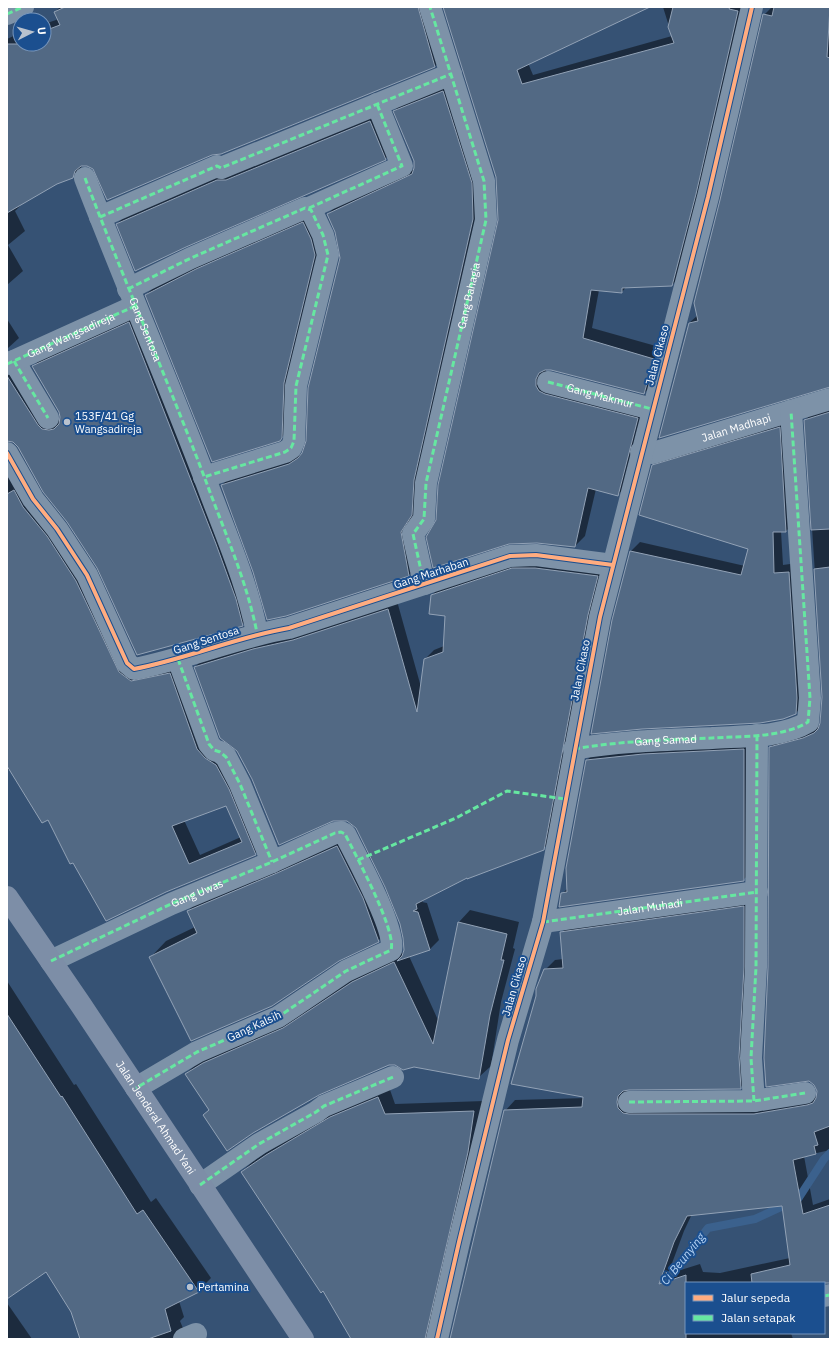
<svg xmlns="http://www.w3.org/2000/svg" width="837" height="1346" font-family="'IBM Plex Sans',sans-serif">
	<rect width="100%" height="100%" fill="#365274"/>
	<g fill="#0007" fill-rule="evenodd">
		<path d="M60 7H431L445 56 435 66 221 153 94 168 87 165H83L72 177 57 183 19 205 20 206 15 211 25 231 8 245 23 271 7 285V39L20 33V44H44V24L59 19 55 12Z"/>
		<path d="M444 7H648L528 63 533 75 672 36 663 7H746L682 275 672 285 627 286 622 292 599 290 592 328 663 348 654 383 644 393 551 369H546V375L648 408 628 484 618 495 596 489 585 536 575 546 437 520 499 220 497 177Z"/>
		<path d="M772 7H830V386L689 323 698 315 721 200 764 15Z"/>
		<path d="M451 84 481 210 417 567 409 575 286 615 254 572 222 485 230 477 298 456 304 453 307 442 341 258 336 232 328 214 336 206 415 169V161L394 111 402 103Z"/>
		<path d="M378 113 393 151 385 159 117 224 125 216 226 172Z"/>
		<path d="M313 214 324 245 291 428 279 440 146 295 156 285Z"/>
		<path d="M139 313 252 615 242 625 98 568 19 446 14 442 7 440V361L53 419 61 420 60 412 33 367 43 356Z"/>
		<path d="M7 319 19 338 7 349Z"/>
		<path d="M830 405V1150L804 1156 813 1205 830 1199V1282L686 1283V1333H791L793 1339H451L505 1111 515 1100 587 1098 545 970 555 960 563 959 561 933 571 923 754 897 750 1077 740 1088 627 1089 628 1098 765 1104 818 1096V1091L770 967V747L781 737 814 729 821 724 823 697 805 420 816 410ZM783 1205 790 1258 720 1273 703 1272 700 1264 668 1274 684 1231 692 1214Z"/>
		<path d="M788 420 795 522 786 531H781L783 565 797 563 804 704 796 713 613 620 631 551 640 542 745 566 749 549 653 466 662 457Z"/>
		<path d="M7 450 129 662 180 664 265 844 255 854 166 892 49 819 10 769 8 770ZM226 804 241 837 200 855 184 820Z"/>
		<path d="M522 560 606 567 552 840 543 849 468 877 426 899 422 902 427 903 439 940 430 949 409 956 438 1020 459 922 470 910 519 922 513 948 515 949 501 1002 491 1066 479 1077 395 1064H388L210 1109 186 1074 198 1062 365 970 404 952V937L401 923 386 887 357 828 347 820 252 779 195 667 204 658 397 601 421 687 425 659 434 650 444 646 446 615 432 595 441 586Z"/>
		<path d="M759 735 758 866 743 880 562 894 568 888 587 760 602 746Z"/>
		<path d="M353 830 394 925 378 941 150 958 166 941 195 927 188 911 204 895Z"/>
		<path d="M7 981 74 1085 76 1084 151 1202 156 1198 211 1278 198 1291 179 1301 184 1317 180 1321 185 1333 178 1339H81L72 1311 46 1270 7 1298Z"/>
		<path d="M389 1087 395 1104 484 1101 441 1339H353L324 1290 242 1172 252 1162 277 1145 342 1107Z"/>
		<path d="M7 1303 32 1339H7Z"/>
	</g>
	<g fill="none" stroke-linecap="round" stroke-linejoin="round">
		<path stroke="#3b618d" stroke-width="8" d="M658 1291 708 1228 755 1219 798 1199 824 1159 830 1153"/>
	</g>
	<g fill="#526984" stroke="#92a2b6" fill-rule="evenodd">
		<path d="M65 7H418L435 67 221 154 212 155 107 200 93 169 87 166H81L75 171 73 178 57 184 7 213V44H44V31L60 25 54 12Z"/>
		<path d="M443 7H650L517 70 522 84 674 43 668 27 673 7H730L729 9 738 11 696 194 672 286 622 288V293L591 290 583 338 654 359 644 394 551 370H545L539 373 536 379V386L539 391 545 394 638 418 618 496 588 488 575 547 537 543 509 544 433 568 426 537 436 520 438 485 498 220 496 177Z"/>
		<path d="M774 7H830L827 57 830 58V387L659 438 689 323 698 321 694 303 720 200 763 14 772 16Z"/>
		<path d="M443 91 472 183 473 219 414 480 412 515 401 532 409 576 286 616 267 620 253 572 221 485 289 464 298 458 302 453 306 441 308 388 340 258 335 232 327 214 412 174 414 168V161L393 111Z"/>
		<path d="M370 121 386 160 186 247 135 271 116 224 217 180H226Z"/>
		<path d="M303 222 311 239 315 255 284 383 282 438 280 441 212 462 145 295 196 269Z"/>
		<path d="M129 322 216 544 236 599 243 626 137 655 97 568 67 522 43 492 18 447 13 442 7 441V376L38 425 42 429 49 430 54 429 59 424 60 417 59 412 32 366Z"/>
		<path d="M830 412V529L811 530 804 420Z"/>
		<path d="M780 427 786 532H773L774 573 789 572 797 698 796 714 783 719 760 723 642 729 591 734 612 620 630 551 741 575 748 549 639 515 652 465Z"/>
		<path d="M14 490 23 507 47 536 76 581 119 672 131 681 170 673 197 749 205 758 216 765 229 789 256 855 166 892 106 921 73 863 70 864 48 820 42 823 7 766V494ZM226 806 242 842 189 864 172 826Z"/>
		<path d="M830 567V1126L814 1132 818 1145 814 1146 816 1154 793 1160 803 1214 830 1205V1283H752L751 1274 790 1265 782 1206 687 1216 674 1242 659 1284 686 1275V1339H450L504 1110 582 1107 583 1097 511 1084 536 996V989L544 969 563 968 560 932 744 906V967L739 1057 741 1089 629 1090 623 1091 618 1096 617 1102 618 1108 623 1113 629 1114H754L807 1105 813 1103 816 1098 817 1091 814 1085 809 1081 766 1087 764 1058 768 967 769 747 803 738 814 733 818 729 820 723 822 697 814 569Z"/>
		<path d="M512 568H535L598 576 588 615 544 850 467 879V878L416 904 417 909 413 911 418 912 430 950 397 961 402 956 404 950 403 938 400 924 385 887 356 828 347 821H333L279 845 252 779 237 751 220 738 194 667 253 649 293 640 388 609 417 712 424 659 443 652 445 616 429 614 431 595Z"/>
		<path d="M744 749V881L559 907 561 893 567 892 566 868 586 760 643 754Z"/>
		<path d="M337 846 363 898 379 942 339 961 272 1006 191 1041 149 957 197 933 187 911 277 873Z"/>
		<path d="M458 922 507 934 501 960H504L490 1015 479 1079 414 1067 403 1070 395 1065H389L319 1095 253 1133 227 1151 203 1115 209 1110 185 1074 203 1063 283 1028 352 982 394 962 433 1044Z"/>
		<path d="M7 1014 61 1097 62 1096 137 1214 143 1210 199 1292 165 1309 171 1331 148 1339H80L71 1312 46 1272 7 1299Z"/>
		<path d="M378 1097 385 1114 474 1111 468 1152 425 1339H351L323 1291 321 1293 241 1172 266 1155 330 1117Z"/>
	</g>
	<g fill="none" stroke-linecap="round" stroke-linejoin="round">
		<g stroke="#7d92a8" stroke-width="22">
			<path d="M7 14 23 7"/>
			<path id="s1" d="M85 178C124 280 168 381 207 484 225 533 247 582 257 633"/>
			<path d="M309 208 402 166 377 104"/>
			<path d="M100 217 217 166 221 168 451 74"/>
			<path d="M128 289 191 258 305 208 311 210 323 235 328 255 296 386 294 441 291 448 285 452 204 477"/>
			<path d="M14 361 48 418"/>
			<path id="s2" d="M7 364 135 306"/>
			<path d="M548 382 652 409"/>
			<path id="s3" d="M641 452 653 453 830 399"/>
			<path d="M7 453 33 499 57 529 87 575 127 663 134 669C187 659 236 637 289 628L510 556 536 555 613 565"/>
			<path id="s4" d="M424 584 413 534 424 519 426 483 486 220 484 181 430 7"/>
			<path d="M178 659 209 744 214 750 220 752 226 757 240 784 272 862"/>
			<path d="M574 749C619 741 666 740 712 738 741 736 782 738 808 722L810 698 791 411"/>
			<path id="s5" d="M543 922 757 892"/>
			<path d="M51 961 171 904 272 862 335 833 341 832 345 834C355 854 397 931 391 950L346 971 278 1017 197 1052 136 1088"/>
			<path d="M754 1101 751 1058 756 967 757 735"/>
			<path d="M629 1102 754 1101 805 1093"/>
			<path d="M200 1185 259 1144 316 1112 324 1106 393 1077"/>
			<path d="M824 1296 830 1295"/>
			<path d="M184 1339 196 1334"/>
			<path d="M437 1339 459 1242 508 1040 543 922 600 617 708 197 752 7"/>
		</g>
		<path stroke="#7d8ea7" stroke-width="22" id="s6" d="M7 897 81 1005 303 1339"/>
		<g stroke="#66e7a1" stroke-width="3" stroke-dasharray="6 3" stroke-linecap="butt">
			<path d="M7 14 23 7"/>
			<path d="M85 178C124 280 168 381 207 484 225 533 247 582 257 633"/>
			<path d="M309 208 402 166 377 104"/>
			<path d="M100 217 217 166 221 168 451 74"/>
			<path d="M128 289 191 258 305 208 311 210 323 235 328 255 296 386 294 441 291 448 285 452 204 477"/>
			<path d="M14 361 48 418"/>
			<path d="M7 364 135 306"/>
			<path id="s7" d="M548 382 652 409"/>
			<path d="M424 584 413 534 424 519 426 483 486 220 484 181 430 7"/>
			<path d="M178 659 209 744 214 750 220 752 226 757 240 784 272 862"/>
			<path id="s8" d="M574 749C619 741 666 740 712 738 741 736 782 738 808 722L810 698 791 411"/>
			<path d="M358 860 456 818 507 791 565 799"/>
			<path d="M543 922 757 892"/>
			<path id="s9" d="M51 961 171 904 272 862 335 833 341 832 345 834C355 854 397 931 391 950L346 971 278 1017 197 1052 136 1088"/>
			<path d="M754 1101 751 1058 756 967 757 735"/>
			<path d="M629 1102 754 1101 805 1093"/>
			<path d="M200 1185 259 1144 316 1112 324 1106 393 1077"/>
			<path d="M824 1296 830 1295"/>
		</g>
		<defs>
			<g id="cycleway">
				<path d="M7 453 33 499 57 529 87 575 127 663 134 669C187 659 236 637 289 628L510 556 536 555 613 565"/>
				<path d="M437 1339 459 1242 508 1040 543 922 600 617 708 197 752 7"/>
			</g>
		</defs>
		<use href="#cycleway" stroke="#1b4f8f" stroke-width="6"/>
		<use href="#cycleway" stroke="#ffac80" stroke-width="4"/>
	</g>
	<g fill="#b9c2ce" stroke="#1b4f8f" stroke-width="1.5">
		<circle cx="67" cy="422" r="4"/>
		<circle cx="190" cy="1287" r="4"/>
	</g>
	<g text-anchor="middle" stroke-width="4" stroke-linejoin="round" paint-order="stroke">
		<g font-size="11" fill="#fff" stroke="#1b4f8f">
			<text dy="4" stroke="none"><textPath href="#s4" startOffset="298">Gang Bahagia</textPath></text>
			<text dy="4" stroke="none"><textPath href="#s1" startOffset="163">Gang Sentosa</textPath></text>
			<text dy="4" stroke="none"><textPath href="#s2" startOffset="70">Gang Wangsadireja</textPath></text>
			<text transform="translate(657 355) rotate(-75)" y="4">Jalan Cikaso</text>
			<text dy="4" stroke="none"><textPath href="#s7" startOffset="54">Gang Makmur</textPath></text>
			<text dy="4" stroke="none"><textPath href="#s3" startOffset="99">Jalan Madhapi</textPath></text>
			<text transform="translate(431 573) rotate(-18)" y="4">Gang Marhaban</text>
			<text transform="translate(206 640) rotate(-18)" y="4">Gang Sentosa</text>
			<text transform="translate(580 670) rotate(-79)" y="4">Jalan Cikaso</text>
			<text dy="4" stroke="none"><textPath href="#s8" startOffset="92">Gang Samad</textPath></text>
			<text dy="4" stroke="none"><textPath href="#s9" startOffset="161">Gang Uwas</textPath></text>
			<text dy="4" stroke="none"><textPath href="#s5" startOffset="108">Jalan Muhadi</textPath></text>
			<text transform="translate(514 986) rotate(-74)" y="4">Jalan Cikaso</text>
			<text transform="translate(254 1026) rotate(-25)" y="4">Gang Kalsih</text>
			<text dy="4" stroke="none"><textPath href="#s6" startOffset="266">Jalan Jenderal Ahmad Yani</textPath></text>
		</g>
		<g font-size="11" fill="#fff" stroke="#1b4f8f" text-anchor="start">
			<text x="75" y="420">153F/41 Gg<tspan x="75" dy="13">Wangsadireja</tspan></text>
			<text x="198" y="1291">Pertamina</text>
		</g>
		<g font-size="12" font-style="italic" fill="#b5d3f5" stroke="#1b4f8f">
			<text transform="translate(683 1259) rotate(-51)" y="4">Ci Beunying</text>
		</g>
	</g>
	<rect width="837" height="1346" fill="none" stroke="#ffffff" stroke-width="16"/>
	<rect x="685" y="1282" width="140" height="52" fill="#1b4f8f" stroke="#7695bc"/>
	<rect x="693" y="1295" width="20" height="6" fill="#ffac80" stroke="#7695bc"/>
	<text x="721" y="1302" font-size="12" fill="#ffffff">Jalur sepeda</text>
	<rect x="693" y="1315" width="20" height="6" fill="#66e7a1" stroke="#7695bc"/>
	<text x="721" y="1322" font-size="12" fill="#ffffff">Jalan setapak</text>
	<g transform="translate(32 32) rotate(84)"><circle r="19" fill="#1b4f8f" stroke="#7695bc"/>
	<path d="M0-3L7 15L0 10L-7 15Z" fill="#b9c2ce"/>
	<text y="-6" font-size="11" font-weight="bold" text-anchor="middle" fill="#ffffff">U</text>
	</g>
</svg>
